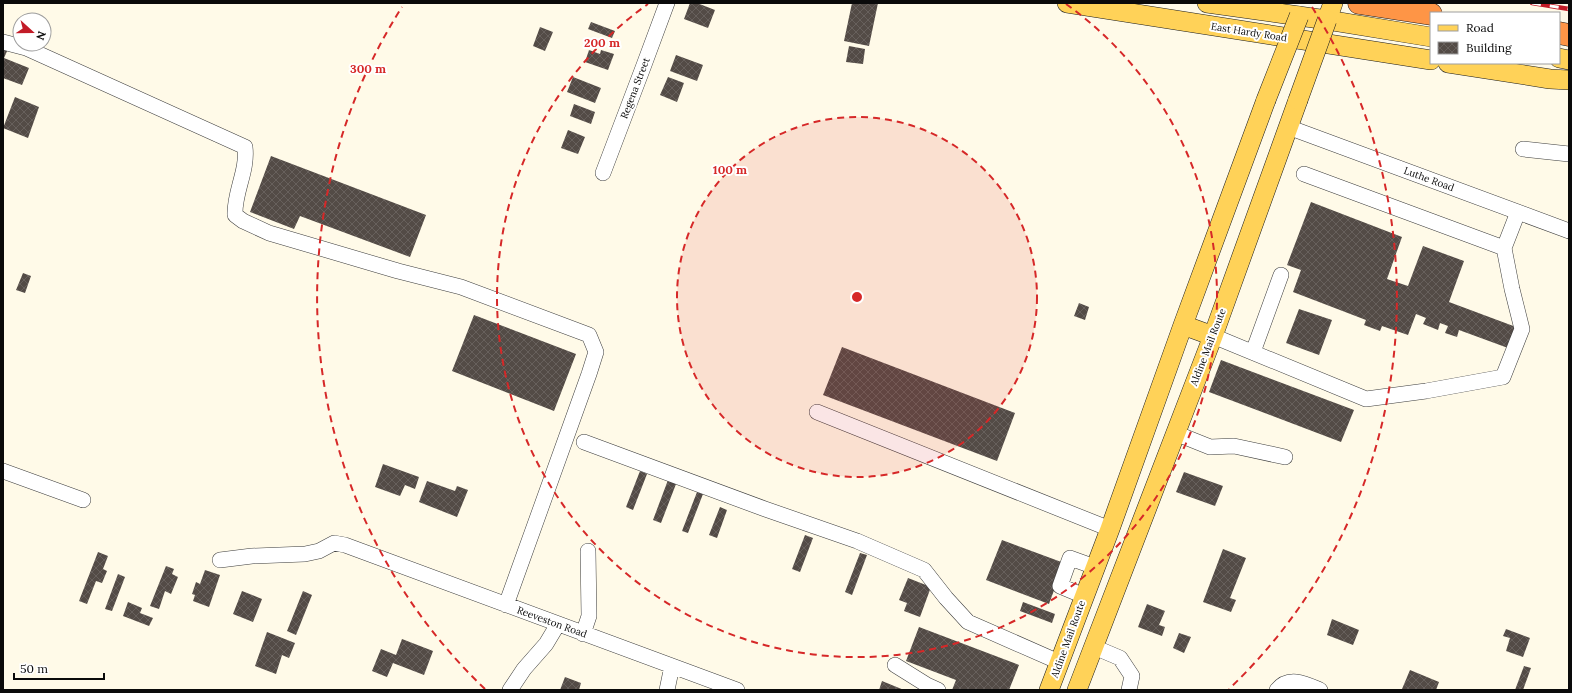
<svg xmlns="http://www.w3.org/2000/svg" width="1572" height="693" font-family="Lora,serif">
  <style>
    .building { fill: url(#building-cross-hatch) }
    .lines { fill: none; stroke-linecap: round; stroke-linejoin: round }
    .minor-casing { stroke: #3d3d3d; stroke-width: 16 }
    .major-casing { stroke: #1b1b1b; stroke-width: 20 }
    .highway-casing { stroke: #1b1b1b; stroke-width: 23 }
    .minor { stroke: #fff; stroke-width: 15 }
    .major { stroke: #ffd258; stroke-width: 19 }
    .highway { stroke: #fe9546; stroke-width: 22 }
    .rail-casing { stroke: #c21b27; stroke-width: 4.5 }
    .rail { stroke: #fff; stroke-width: 3; stroke-dasharray: 9; stroke-linecap: butt }
    .major-bridge-casing { stroke: #1b1b1b; stroke-width: 20; stroke-linecap: butt }
    .major-bridge { stroke: #ffd258; stroke-width: 19 }
    .ring { fill: none; stroke: #d62828; stroke-width: 2; stroke-dasharray: 7 5 }
    .labels { text-anchor: middle; dominant-baseline: central; stroke-width: 4; stroke-linejoin: round; paint-order: stroke }
    .street-label { font-size: 10px; fill: #0a0a0a; stroke: #fff }
    .centre { fill: #d62828; stroke: #fff; stroke-width: 2 }
    .ring-label { font-size: 12px; text-anchor: middle; font-weight: bold; fill: #d62828; stroke: #fff; stroke-width: 4; stroke-linejoin: round; paint-order: stroke }
  </style>
  <defs>
    <pattern id="building-cross-hatch" width="8" height="8" patternUnits="userSpaceOnUse"><rect width="8" height="8" fill="#534b46"/><path d="M0 0l8 8M0 8l8-8" fill="none" stroke="#67605c"/></pattern>
  </defs>
  <rect width="100%" height="100%" fill="#fffae8"/>
  <path class="building" d="M690,3H697L715,10L708,28L684,19Z
    M852,3H878L869,46L844,41Z
    M591,22L615,31L612,38L588,29Z
    M540,27L553,32L545,51L533,46Z
    M849,46L865,49L863,64L846,62Z
    M3,47L8,49L4,58L29,68L22,85L3,78Z
    M589,50L600,54L601,50L614,54L608,70L585,62Z
    M676,55L703,65L697,81L670,71Z
    M573,77L601,88L595,103L567,92Z
    M668,77L684,83L677,102L660,95Z
    M15,97L39,107L28,138L3,128Z
    M574,104L595,112L591,124L570,116Z
    M568,130L585,137L578,154L561,148Z
    M271,156L426,215L410,257L300,216L294,229L250,212Z
    M1311,202L1402,237L1387,279L1408,286L1423,246L1464,261L1449,302L1516,327L1508,348L1459,330L1457,337L1445,333L1448,326L1440,323L1438,330L1423,324L1426,318L1416,314L1408,335L1382,326L1380,331L1364,325L1366,320L1293,292L1301,270L1287,265Z
    M23,273L31,276L25,293L16,290Z
    M1079,303L1089,307L1085,320L1074,316Z
    M1299,309L1332,320L1319,355L1286,343Z
    M474,315L576,354L554,411L452,371Z
    M842,347L1015,413L997,461L823,395Z
    M1221,360L1354,410L1341,442L1209,392Z
    M383,464L419,477L415,489L405,485L400,496L375,487Z
    M640,471L647,474L633,510L626,507Z
    M1184,472L1223,486L1215,506L1176,492Z
    M668,480L676,484L661,523L653,520Z
    M427,481L455,491L457,486L468,490L457,517L419,502Z
    M697,492L703,494L688,533L682,531Z
    M720,507L727,510L717,538L709,535Z
    M805,535L813,538L800,572L792,569Z
    M1002,540L1064,563L1049,604L986,580Z
    M1223,549L1246,558L1230,598L1236,600L1231,612L1203,602Z
    M98,552L108,556L103,569L107,571L102,583L96,581L87,604L79,601Z
    M860,553L867,555L852,595L845,592Z
    M166,566L174,569L172,574L178,577L171,594L165,591L159,609L150,606Z
    M205,570L220,575L209,607L193,601L195,595L192,594L196,582L200,584Z
    M118,574L125,577L112,611L105,609Z
    M908,578L931,587L920,617L904,611L907,603L899,600Z
    M242,591L262,599L253,622L233,614Z
    M303,591L312,595L296,635L287,631Z
    M128,602L142,608L140,613L153,618L149,626L123,616Z
    M1023,602L1055,614L1052,623L1020,611Z
    M1147,604L1165,611L1159,625L1165,627L1162,636L1138,627Z
    M1332,619L1359,630L1353,645L1327,635Z
    M919,627L1019,665L1009,690H952L956,680L906,661Z
    M1506,629L1530,638L1523,657L1506,651L1510,638L1503,636Z
    M267,632L295,643L289,658L282,655L276,674L255,666Z
    M1179,633L1191,637L1184,653L1173,648Z
    M402,639L433,651L424,675L393,663L387,677L372,671L381,649L396,655Z
    M1524,666L1531,668L1523,690H1515Z
    M1410,670L1439,682L1436,690L1402,689Z
    M565,677L581,683L579,690H560Z
    M882,681L904,690H879Z"/>
  <g class="lines">
    <g class="minor-casing">
      <path id="minor" d="M3,42L26,48L245,147C248,171 234,192 235,215L243,221L269,233L398,271L461,287L589,335L596,352L589,374L506,605
        M1288,127L1569,231
        M1523,149L1569,154
        M603,173L644,65L667,3
        M1304,174L1504,248L1518,212
        M1213,336L1366,399L1426,391L1503,377L1522,329L1512,289L1504,248
        M1253,352L1281,275
        M817,412L1110,529
        M1175,433L1210,447L1234,446L1285,457
        M584,442L765,509L857,541L924,570L946,598L968,622L1059,662
        M3,471L83,500
        M220,560L252,556L305,554L319,551L334,543L345,545L737,690
        M1084,596L1060,586L1070,558L1095,567
        M583,634L589,616L588,551
        M1094,647L1120,658L1132,676L1129,690
        M895,665L927,685L938,690
        M510,690L524,669L546,644L558,624
        M667,690L672,666
        M1277,690C1289,675 1306,684 1320,690"/>
    </g>
    <g class="major-casing">
      <path id="major" d="M1067,3L1431,60
        M1207,3L1327,20L1431,37
        M1327,20L1333,3
        M1559,58L1569,60
        M1448,63L1550,79L1569,80
        M1183,325L1213,336
        M1049,690L1110,529L1183,325L1266,100
        M1077,690L1213,336L1298,100"/>
    </g>
    <g class="highway-casing">
      <path id="highway" d="M1359,3L1431,14
        M1559,33L1569,35"/>
    </g>
    <use href="#minor" class="minor"/>
    <use href="#major" class="major"/>
    <use href="#highway" class="highway"/>
    <g class="rail-casing">
      <path id="rail" d="M1532,3L1569,9"/>
    </g>
    <use href="#rail" class="rail"/>
    <g class="major-bridge-casing">
      <path id="major-bridge" d="M1266,100L1299,16
        M1298,100L1327,20"/>
    </g>
    <use href="#major-bridge" class="major-bridge"/>
  </g>
  <circle cx="857" cy="297" r="180" fill="#d62828" fill-opacity=".12"/>
  <g class="ring">
    <circle cx="857" cy="297" r="180"/>
    <path d="M1066 4A360 360 0 1 1 648 4"/>
    <path d="M485 689A540 540 0 0 1 402 7M1312 7A540 540 0 0 1 1229 689"/>
  </g>
  <g class="labels">
    <g class="street-label">
      <text transform="translate(1249 32) rotate(9)">East Hardy Road</text>
      <text transform="translate(635 88) rotate(-69)">Regena Street</text>
      <text transform="translate(1429 179) rotate(20)">Luthe Road</text>
      <text transform="translate(1208 347) rotate(-69)">Aldine Mail Route</text>
      <text transform="translate(552 622) rotate(20)">Reeveston Road</text>
      <text transform="translate(1068 639) rotate(-70)">Aldine Mail Route</text>
    </g>
  </g>
  <circle cx="857" cy="297" r="6" class="centre"/>
  <g class="ring-label">
    <text x="602" y="47">200 m</text>
    <text x="368" y="73">300 m</text>
    <text x="730" y="174">100 m</text>
  </g>
  <rect width="1572" height="693" fill="none" stroke="#0a0a0a" stroke-width="8"/>
  <rect x="1430" y="12" width="130" height="52" fill="#ffffff" stroke="#9d9d9d"/>
  <rect x="1438" y="25" width="20" height="6" fill="#ffd258" stroke="#9d9d9d"/>
  <text x="1466" y="32" font-size="12" fill="#0a0a0a">Road</text>
  <rect x="1438" y="42" width="20" height="12" fill="url(#building-cross-hatch)" stroke="#9d9d9d"/>
  <text x="1466" y="52" font-size="12" fill="#0a0a0a">Building</text>
  <g transform="translate(32 32) rotate(111)"><circle r="19" fill="#ffffff" stroke="#9d9d9d"/>
  <path d="M0-3L7 15L0 10L-7 15Z" fill="#c21b27"/>
  <text y="-6" font-size="11" font-weight="bold" text-anchor="middle" fill="#0a0a0a">N</text>
  </g>
  <path d="M14 673v6h90v-6" fill="none" stroke="#0a0a0a" stroke-width="2"/>
  <text x="20" y="673" font-size="12" fill="#0a0a0a" stroke="#ffffff" stroke-width="3" paint-order="stroke">50 m</text>
</svg>
